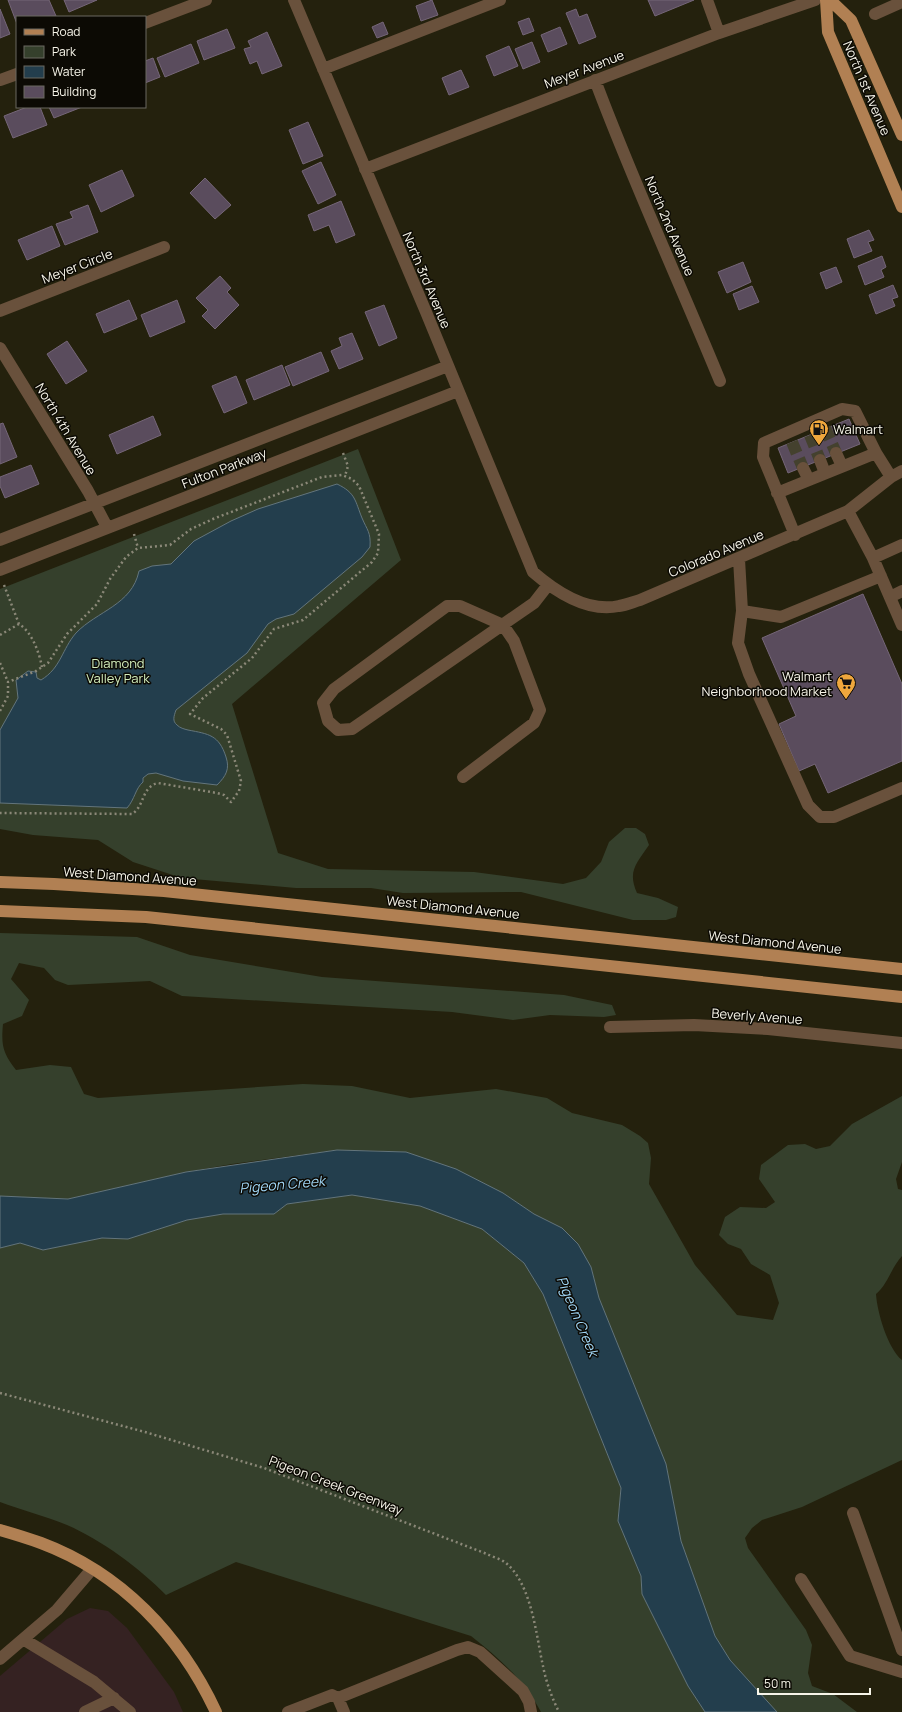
<svg xmlns="http://www.w3.org/2000/svg" width="902" height="1712" font-family="Manrope,sans-serif">
  <style>
    .education { fill: #352222 }
    .green { fill: #35402c }
    .water { fill: #233e4d; stroke: #63757c }
    .building { fill: #5a4c5d; stroke: #756678 }
    .lines { fill: none; stroke-linecap: round; stroke-linejoin: round }
    .minor-tunnel { stroke: #44412e; stroke-width: 12; stroke-dasharray: 12 6; stroke-linecap: butt }
    .path { stroke: #8b8878; stroke-width: 2.5; stroke-dasharray: 2 3; stroke-linecap: butt }
    .minor { stroke: #69513c; stroke-width: 12 }
    .major { stroke: #b18053; stroke-width: 12 }
    .labels { text-anchor: middle; dominant-baseline: central; stroke-width: 3; stroke-linejoin: round; paint-order: stroke }
    .street-label { font-size: 13px; fill: #f7f5e9; stroke: #0c0a04 }
    .poi-label { font-size: 13px; fill: #f7f5e9; stroke: #0c0a04; text-anchor: start }
    .park-label { font-size: 13px; fill: #d4efbe; stroke: #0c0a04 }
    .water-label { font-size: 14px; font-style: italic; fill: #a0d6f6; stroke: #0c0a04 }
  </style>
  <rect width="100%" height="100%" fill="#24210d"/>
  <path class="education" d="M90,1608L108,1611L127,1628L174,1692L183,1712H0V1676L67,1619Z"/>
  <path class="green" d="M358,449L401,560L232,704L278,853L328,869L474,872L563,884L586,878L601,862L609,842L625,828H636L645,834L649,845C637,863 627,871 637,893L658,898L678,907L676,917L666,920H633L521,892L403,893L371,888H296L182,878L133,862L98,840L33,835L0,829V589Z
    M0,933L137,937L190,955L322,977L564,995L612,1005L616,1015L604,1017L550,1015L513,1020L452,1012L182,996L150,981L68,985L55,980L44,968L19,963L11,979L29,1000L22,1016L3,1024C1,1046 3,1053 16,1070L50,1065L71,1067L84,1094L98,1098L303,1084L352,1086L410,1098L496,1089L547,1098L572,1113L622,1125L640,1136L648,1143L651,1158L649,1184L695,1265L737,1315L773,1320L779,1303L770,1275L751,1264L741,1249L728,1244L719,1235L725,1217L740,1207L766,1208L775,1202L759,1179L761,1165L788,1145L805,1144L816,1149L830,1146L852,1124L902,1096V1162L896,1179L898,1189L902,1190V1256C891,1268 888,1284 876,1294C877,1312 888,1349 902,1360V1460L802,1507L762,1520L752,1528L745,1538L748,1548L806,1630L812,1645L808,1673L812,1686L833,1694L857,1712H777L730,1660L715,1636L681,1541L666,1464L599,1298L591,1267L562,1228L534,1214L503,1193L406,1152L383,1151L337,1150L232,1164L186,1172L68,1199L0,1196Z
    M352,1195L420,1206L482,1229L524,1263L543,1294L621,1488L618,1521L641,1576L642,1594L688,1686L705,1712H541C524,1680 499,1658 471,1636L236,1562L166,1595C138,1567 103,1541 67,1525C45,1516 22,1510 0,1502V1248L20,1243L43,1250L102,1238L128,1239L187,1220L223,1214H274L287,1204Z"/>
  <path class="water" d="M337,484C356,493 355,501 362,518C367,530 371,532 370,547L362,557L294,614L276,619L268,624L247,653L176,710C174,716 172,721 177,725C180,728 184,729 188,730C209,734 219,735 226,757C230,769 226,776 217,785L183,781L156,773L148,774L143,778V782C135,789 135,799 127,808L0,803V730L18,698L16,680L28,671L36,672L37,678L41,680C61,668 62,649 76,633C97,611 132,605 139,571L152,566L171,564L194,541L231,521L258,509Z
    M337,1150L406,1152L456,1169L503,1193L534,1214L562,1228L578,1244L591,1267L599,1298L666,1464L681,1541L715,1636L730,1660L777,1712H705L688,1686L642,1594L641,1576L618,1521L621,1488L543,1294L524,1263L482,1229L420,1206L352,1195L287,1204L274,1214H223L187,1220L128,1239L102,1238L43,1250L20,1243L0,1248V1196L68,1199L186,1172Z"/>
  <path class="building" d="M8,0H49L56,16L17,17V24Z
    M64,0H97L69,12Z
    M432,0L438,15L421,21L416,6Z
    M648,0H694L655,16Z
    M0,9L10,34L0,38Z
    M576,9L579,17L587,14L596,37L579,44L566,13Z
    M529,18L534,31L523,35L518,22Z
    M383,22L388,34L377,38L372,27Z
    M560,27L567,44L548,52L541,35Z
    M227,29L235,48L204,60L197,41Z
    M267,32L282,66L262,74L257,61L250,64L244,49L251,47L248,41Z
    M532,42L540,62L523,69L515,49Z
    M191,44L199,63L165,77L157,58Z
    M509,46L518,66L494,76L486,56Z
    M153,58L160,77L145,83V61Z
    M461,70L469,87L449,95L442,78Z
    M27,107H40L47,125L13,138L4,116Z
    M49,107H82L54,118Z
    M308,122L323,156L303,164L289,130Z
    M321,162L336,195L318,204L302,171Z
    M122,170L134,196L101,212L89,185Z
    M205,178L231,205L215,219L190,193Z
    M341,201L355,235L336,243L329,225L314,231L308,215Z
    M88,205L98,232L65,245L56,224L73,218L70,212Z
    M52,226L60,246L27,260L18,240Z
    M869,230L874,240L868,242L872,251L854,258L847,239Z
    M882,256L886,267L881,270L884,277L865,285L858,266Z
    M743,262L751,282L727,293L718,272Z
    M836,267L842,282L826,289L820,273Z
    M220,276L231,288L227,292L239,305L215,329L202,316L208,310L196,298Z
    M893,285L898,297L892,299L895,306L876,314L869,295Z
    M752,286L759,302L739,310L733,294Z
    M129,300L137,319L104,333L96,314Z
    M177,300L185,322L150,337L141,315Z
    M384,305L397,338L379,346L365,312Z
    M352,333L363,359L339,369L331,351L342,346L339,338Z
    M67,341L87,371L66,384L47,354Z
    M321,352L329,371L293,386L285,367Z
    M282,365L290,385L254,400L246,380Z
    M236,376L247,403L224,413L212,386Z
    M153,416L161,435L117,454L109,435Z
    M849,419L860,444L788,473L778,448Z
    M3,423L17,457L0,464V424Z
    M31,465L39,484L5,498L0,486V477Z
    M863,594L902,684V761L828,793L815,764L799,771L779,724L796,716L762,638Z"/>
  <g class="lines">
    <path class="minor-tunnel" d="M825,428L836,453
      M810,435L820,460
      M792,442L803,468"/>
    <path class="path" d="M343,453L348,466L345,476
      M134,534L138,548
      M4,585L19,624
      M0,635L19,624C32,632 39,652 42,667
      M0,663L8,682
      M0,711L8,696V682L36,671L48,663L67,634L97,604L110,579L126,557L138,548L170,545L191,529L213,519L322,477L342,475L352,479L359,486L379,534L378,553L372,562L303,620L274,629L252,658L203,698L190,714L221,729L227,735L241,781L239,791L231,802L224,795L217,793L158,783C141,787 145,806 132,814L0,813
      M0,1393L145,1432L264,1468L487,1554C493,1557 501,1559 506,1563C532,1585 536,1635 543,1666C546,1682 552,1698 559,1712"/>
    <path class="minor" d="M294,0L426,312L533,572C556,592 587,613 619,606C626,605 633,602 640,600L848,511L891,477L902,471
      M707,0L719,33
      M875,14L902,2
      M145,23L206,0
      M323,69L500,0
      M0,80L17,74
      M595,80C633,182 679,281 720,381
      M365,169L719,33L815,0
      M0,311L164,247
      M0,348L88,491L107,527
      M836,453L842,466
      M820,460L825,473
      M803,468L809,480
      M777,493L876,453
      M848,511L873,558L902,625
      M795,535L763,457L764,443L842,409L855,411L876,453L891,477
      M0,540L448,366
      M873,558L902,545
      M739,559L742,611L738,643L749,674L808,805L820,817H834L902,788
      M0,570L458,391
      M890,597L902,591
      M742,611L781,617L881,576
      M463,777L534,723L540,710L514,641L503,625L460,606H447L334,689L323,703L328,721L338,730L352,729L534,603L548,585
      M610,1027L694,1025L768,1029L902,1043
      M853,1513L902,1650
      M801,1579L850,1656L902,1672
      M23,1639L94,1682L130,1712
      M0,1659L57,1610L92,1569
      M338,1698L457,1650L468,1647L480,1652L523,1691L529,1702L531,1712
      M85,1712L114,1698
      M288,1712L332,1695L338,1698L344,1712"/>
    <path class="major" d="M826,0L828,32L902,207
      M830,0L851,20L902,135
      M0,882L54,884L164,891L902,969
      M0,911L146,917L902,997
      M0,1530C14,1534 27,1538 41,1543C121,1573 180,1635 216,1712"/>
  </g>
  <defs>
    <g id="fuel-pin" transform="scale(1)"><path d="M0 17L-7.5 6A9.5 9.5 0 1 1 7.5 6Z" fill="#efa73d" stroke="#0c0a04"/><path d="M-5.5-6h7V0h2V4h1.3V-2.5L3-4.5l.8-.8L6-3V5H2.5V1h-1V6h-7ZM-4.2-4.7v3.2H.2V-4.7Z" fill="#111"/></g>
    <g id="supermarket-pin" transform="scale(1)"><path d="M0 17L-7.5 6A9.5 9.5 0 1 1 7.5 6Z" fill="#efa73d" stroke="#0c0a04"/><path d="M-6-5.5h2.5l.6 2H6L4.5 2H-2.5L-4.4-4H-6ZM-1.5 3.2a1.3 1.3 0 1 0 .1 0ZM3 3.2a1.3 1.3 0 1 0 .1 0Z" fill="#111"/></g>
  </defs>
  <g fill-rule="evenodd">
    <use href="#fuel-pin" x="819" y="429"/>
    <use href="#supermarket-pin" x="846" y="683"/>
  </g>
  <g class="labels">
    <g class="street-label">
      <text transform="translate(584 69) rotate(-21)">Meyer Avenue</text>
      <text transform="translate(867 88) rotate(67)">North 1st Avenue</text>
      <text transform="translate(670 226) rotate(67)">North 2nd Avenue</text>
      <text transform="translate(77 266) rotate(-21)">Meyer Circle</text>
      <text transform="translate(427 280) rotate(67)">North 3rd Avenue</text>
      <text transform="translate(66 429) rotate(59)">North 4th Avenue</text>
      <text transform="translate(224 468) rotate(-21)">Fulton Parkway</text>
      <text transform="translate(716 553) rotate(-23)">Colorado Avenue</text>
      <text transform="translate(130 876) rotate(4)">West Diamond Avenue</text>
      <text transform="translate(453 907) rotate(6)">West Diamond Avenue</text>
      <text transform="translate(775 942) rotate(6)">West Diamond Avenue</text>
      <text transform="translate(757 1016) rotate(4)">Beverly Avenue</text>
      <text transform="translate(336 1485) rotate(21)">Pigeon Creek Greenway</text>
    </g>
    <g class="poi-label">
      <text x="833" y="429">Walmart</text>
      <text x="832" y="676" text-anchor="end">Walmart<tspan x="832" dy="15">Neighborhood Market</tspan></text>
    </g>
    <g class="park-label">
      <text x="118" y="663">Diamond<tspan x="118" dy="15">Valley Park</tspan></text>
    </g>
    <g class="water-label">
      <text transform="translate(282 1184) rotate(-5)">Pigeon Creek</text>
      <text transform="translate(578 1316) rotate(67)">Pigeon Creek</text>
    </g>
  </g>
  <rect x="16" y="16" width="130" height="92" fill="#0c0a04" stroke="#6a6860"/>
  <rect x="24" y="29" width="20" height="6" fill="#b18053" stroke="#6a6860"/>
  <text x="52" y="36" font-size="12" fill="#f7f5e9">Road</text>
  <rect x="24" y="46" width="20" height="12" fill="#35402c" stroke="#6a6860"/>
  <text x="52" y="56" font-size="12" fill="#f7f5e9">Park</text>
  <rect x="24" y="66" width="20" height="12" fill="#233e4d" stroke="#6a6860"/>
  <text x="52" y="76" font-size="12" fill="#f7f5e9">Water</text>
  <rect x="24" y="86" width="20" height="12" fill="#5a4c5d" stroke="#6a6860"/>
  <text x="52" y="96" font-size="12" fill="#f7f5e9">Building</text>
  <path d="M758 1688v6h112v-6" fill="none" stroke="#f7f5e9" stroke-width="2"/>
  <text x="764" y="1688" font-size="12" fill="#f7f5e9" stroke="#0c0a04" stroke-width="3" paint-order="stroke">50 m</text>
</svg>
